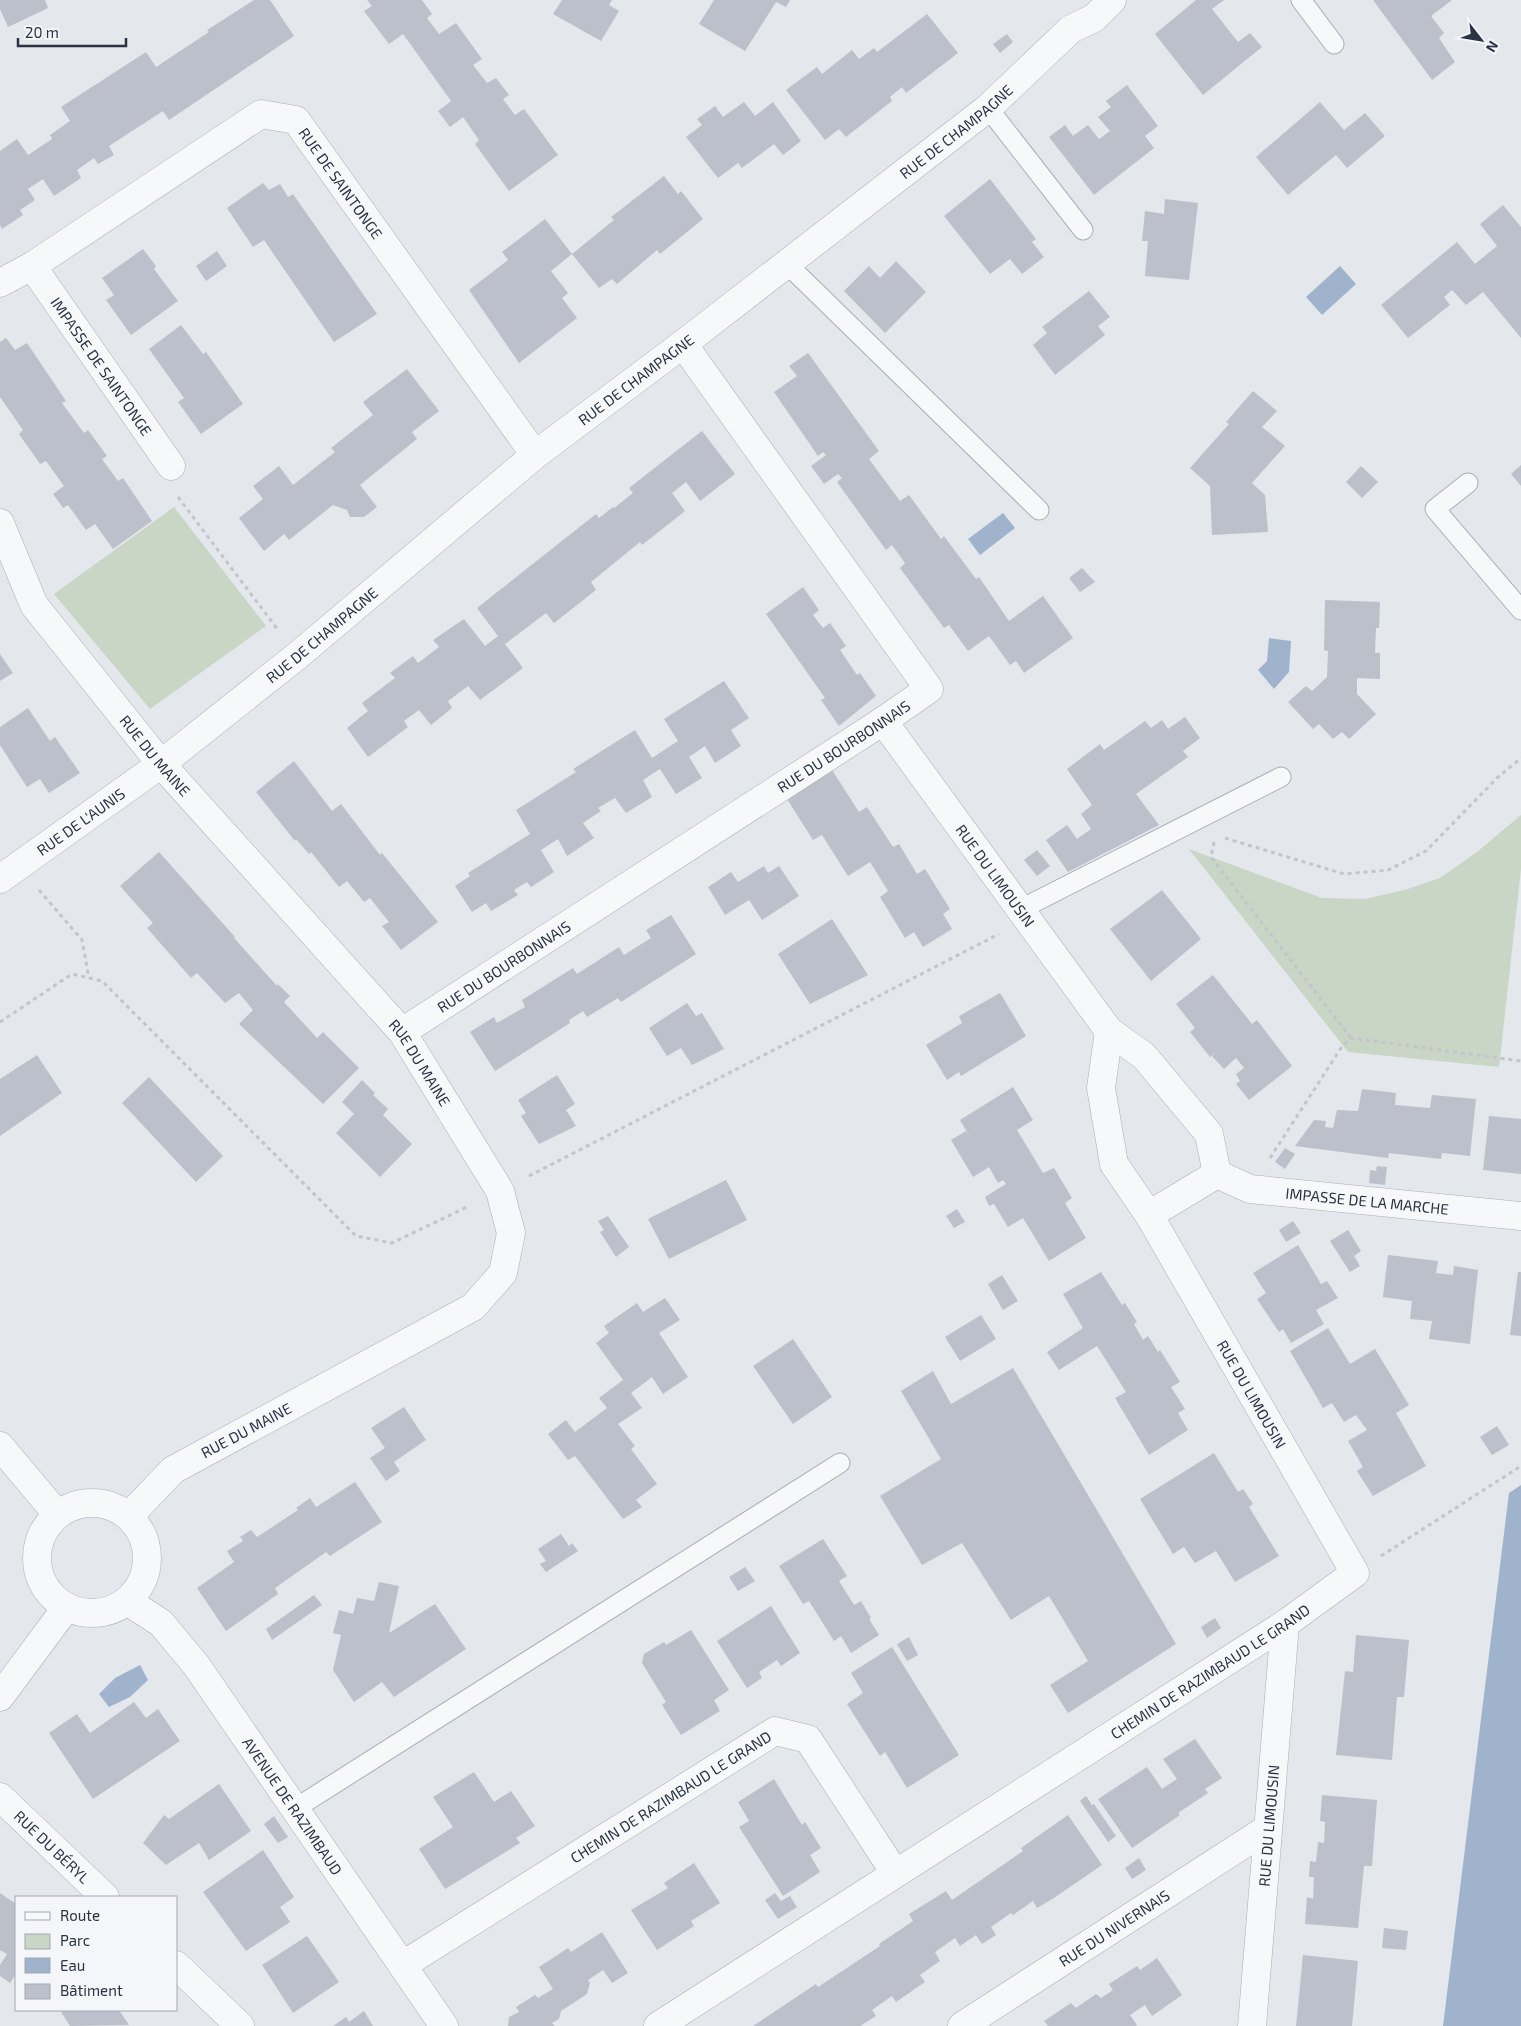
<svg xmlns="http://www.w3.org/2000/svg" width="1521" height="2026" font-family="'Exo 2',sans-serif">
  <style>
    .green { fill: #c9d6c5 }
    .water { fill: #9fb4cc }
    .building { fill: #bbc0ca }
    .lines { fill: none; stroke-linecap: round; stroke-linejoin: round }
    .service-casing { stroke: #a9aeb7; stroke-width: 21 }
    .minor-casing { stroke: #a9aeb7; stroke-width: 29 }
    .tertiary-casing { stroke: #a9aeb7; stroke-width: 29 }
    .path { stroke: #c2c5cb; stroke-width: 3; stroke-dasharray: 4 4; stroke-linecap: butt }
    .service { stroke: #f7f8fa; stroke-width: 19 }
    .minor { stroke: #f7f8fa; stroke-width: 28 }
    .tertiary { stroke: #f7f8fa; stroke-width: 28 }
    .labels { text-anchor: middle; dominant-baseline: central; stroke-width: 4.5; stroke-linejoin: round; paint-order: stroke }
    .street-label { font-size: 15px; fill: #2b3445; stroke: #f4f6f9 }
  </style>
  <rect width="100%" height="100%" fill="#e4e7ec"/>
  <path class="green" d="M174,507L266,626L150,709L54,594Z
    M1521,815V869L1499,1067L1348,1052L1189,849L1322,898L1365,899L1408,889L1440,878L1477,852Z"/>
  <path class="water" d="M1340,266L1356,284L1322,315L1306,297Z
    M1003,513L1015,528L980,555L968,539Z
    M1269,638L1291,641L1289,672L1274,689L1258,670L1267,661Z
    M1521,1485V2026H1443L1509,1493Z
    M140,1665L148,1680L130,1697L109,1707L99,1694L115,1678Z"/>
  <path class="building" d="M0,0H45L48,8L8,27L0,9Z
    M254,0H270L294,36L169,120L163,111L109,146L114,155L98,164L94,158L77,170L81,178L54,196L43,179L28,189L35,200L20,210L23,215L2,229L0,225V151L17,139L28,155L52,139L50,135L70,121L61,107L146,52L156,67L209,32L207,30Z
    M367,0H422L432,14L427,18L439,34L456,23L482,59L473,65L487,83L496,78L509,95L503,99L515,115L524,109L558,155L509,191L475,144L479,140L463,117L450,127L438,111L451,101L403,34L389,44L364,11L372,6Z
    M562,0H612L609,5L619,11L601,41L553,14Z
    M714,0H790L786,7L776,2L745,51L699,24Z
    M1196,0H1224L1212,9L1238,42L1250,33L1262,47L1203,95L1155,34Z
    M1373,0H1452L1431,16L1444,33L1439,38L1455,62L1432,80Z
    M927,14L958,53L906,93L902,87L890,97L892,101L846,137L839,129L825,140L786,90L817,67L822,74L852,50L859,59L874,48L877,52Z
    M1007,34L1013,42L1000,53L993,44Z
    M1127,85L1158,126L1145,136L1154,148L1094,195L1049,137L1065,125L1073,136L1088,125L1099,139L1110,131L1098,117L1111,107L1106,101Z
    M744,102L755,116L773,102L801,141L783,155L774,144L742,168L738,163L718,178L686,137L702,125L697,119L715,106L723,117Z
    M1320,102L1344,130L1365,113L1385,136L1347,168L1336,155L1288,195L1256,157Z
    M664,176L678,194L681,191L703,219L660,254L657,250L617,284L612,279L599,288L572,254L614,220L611,217Z
    M990,179L1036,239L1032,242L1044,257L1022,274L1010,259L990,274L944,216Z
    M263,183L269,190L280,184L288,197L293,194L377,314L334,342L264,240L253,247L227,208Z
    M1165,199L1198,203L1189,280L1145,276L1148,241H1142L1145,211L1164,214Z
    M1503,205L1521,227V338L1483,292L1466,305L1452,290L1444,297L1450,305L1408,338L1381,305L1457,242L1475,264L1497,246L1480,224Z
    M545,219L572,254L551,271L568,293L562,298L577,318L519,363L469,290L508,260L502,252Z
    M143,249L156,266L154,269L178,301L131,335L106,300L114,295L102,278Z
    M217,251L227,266L206,281L196,266Z
    M896,261L926,292L885,333L844,291L869,266L880,278Z
    M1089,291L1110,317L1098,326L1105,335L1055,375L1033,345L1047,333L1042,327Z
    M181,325L203,354L206,352L243,404L201,434L178,402L184,398L149,349Z
    M6,338L15,350L27,343L66,401L62,403L84,433L88,430L107,456L102,459L118,481L123,478L152,521L113,549L95,524L86,530L68,505L63,508L53,494L64,486L46,461L40,464L19,434L23,430L0,397V342Z
    M808,353L879,451L869,459L900,501L909,495L941,539L944,536L976,579L979,577L1009,621L1043,596L1073,638L1024,673L1016,661L1010,665L989,636L968,651L949,625L944,628L900,568L905,563L892,545L886,550L837,482L842,478L838,474L824,484L811,466L826,455L823,452L818,456L774,392L797,376L789,366Z
    M407,369L439,411L412,432L417,439L360,485L377,507L364,517H350L347,510L333,505L289,540L284,534L264,551L239,518L263,499L253,486L279,466L293,485L335,452L331,448L373,415L363,402Z
    M1253,391L1277,411L1262,427L1285,446L1252,483L1265,495L1268,532L1212,535L1210,486L1190,468L1229,424L1226,422Z
    M702,431L735,474L700,501L686,482L672,493L685,511L642,545L640,542L591,582L596,590L554,623L546,613L505,644L523,668L480,700L468,686L448,701L452,708L431,725L419,710L404,721L408,727L368,757L347,728L368,711L362,703L395,678L390,673L413,656L418,663L439,647L433,640L464,619L485,646L498,636L477,608L596,514L599,518L613,507L614,508L633,493L629,488Z
    M1521,465V486L1511,474Z
    M1361,466L1378,482L1362,498L1346,482Z
    M1082,568L1095,582L1080,592L1069,578Z
    M803,587L819,610L813,615L823,628L830,623L846,646L840,650L857,675L860,673L876,696L839,726L821,700L825,698L766,614Z
    M1325,600L1380,602L1379,628H1376L1375,653H1380V679L1357,678V694L1376,714L1349,739L1342,732L1333,739L1319,724L1313,729L1288,702L1306,686L1312,691L1327,677L1328,651L1324,650Z
    M0,654L13,673L0,681Z
    M724,681L749,718L731,730L741,746L715,763L705,746L689,757L702,778L676,794L660,769L643,780L652,797L626,813L615,798L598,808L601,811L583,823L594,838L567,856L558,839L541,850L554,872L531,887L527,882L514,890L518,895L491,911L486,903L472,912L455,886L470,876L468,873L530,834L516,810L576,772L573,769L635,730L652,758L678,741L664,719Z
    M28,708L50,741L55,737L80,773L49,793L40,779L27,787L0,745V727Z
    M1185,717L1200,738L1183,751L1188,757L1136,794L1159,825L1068,872L1046,840L1067,825L1077,839L1091,829L1081,814L1092,805L1067,769L1100,744L1104,750L1145,721L1151,728L1162,720L1168,729Z
    M294,761L332,811L341,804L380,855L382,853L438,922L401,950L382,926L389,922L370,898L364,902L347,881L339,887L311,852L309,854L296,839L295,841L256,792Z
    M832,770L859,812L867,807L893,847L899,844L917,874L925,869L950,909L943,914L952,929L923,947L914,932L905,938L880,897L888,891L870,862L848,876L822,835L813,840L787,799Z
    M1037,850L1050,866L1037,876L1024,860Z
    M159,852L235,937L234,938L277,986L278,984L290,996L284,1002L317,1038L323,1032L359,1068L323,1104L239,1024L253,1010L239,993L225,1003L197,973L191,978L147,928L153,923L120,886Z
    M764,866L768,873L779,866L799,896L762,920L749,900L725,915L708,887L731,872L738,882Z
    M1162,890L1201,939L1151,981L1110,929Z
    M671,915L696,954L621,1002L618,998L587,1017L583,1011L569,1020L570,1023L495,1071L470,1032L494,1017L497,1023L525,1007L522,1000L573,968L577,974L619,947L624,955L651,938L646,930Z
    M832,919L868,975L810,1004L778,954Z
    M1213,975L1252,1024L1257,1020L1292,1066L1249,1100L1236,1084L1240,1081L1236,1074L1244,1068L1236,1058L1224,1069L1212,1056L1216,1052L1210,1057L1190,1032L1195,1028L1176,1004Z
    M1000,993L1026,1036L961,1076L959,1072L947,1080L926,1045L962,1023L959,1016Z
    M687,1003L696,1016L702,1013L724,1049L692,1065L681,1048L667,1056L649,1028Z
    M37,1055L62,1093L0,1136V1079Z
    M557,1075L575,1104L566,1110L576,1126L539,1144L521,1116L526,1113L518,1100Z
    M149,1077L223,1156L196,1182L122,1103Z
    M362,1080L375,1093L373,1095L388,1109L383,1115L412,1144L380,1177L336,1133L354,1114L342,1102Z
    M1013,1087L1033,1120L1017,1130L1043,1173L1054,1168L1072,1198L1065,1203L1086,1238L1049,1261L1023,1218L1008,1227L994,1204L989,1206L985,1197L1006,1184L1003,1180L998,1183L989,1167L973,1177L951,1140L966,1131L973,1142L960,1120Z
    M1362,1089L1396,1093L1395,1105L1430,1108L1432,1095L1476,1099L1470,1156L1442,1153L1441,1159L1389,1153L1388,1158L1295,1146L1314,1120L1326,1121L1325,1127L1333,1128L1337,1110L1358,1111Z
    M1489,1116L1521,1119V1174L1483,1170Z
    M1285,1148L1295,1154L1285,1169L1275,1162Z
    M1377,1166L1387,1167L1385,1185L1369,1183L1370,1170L1376,1171Z
    M726,1180L747,1220L669,1259L648,1219Z
    M957,1209L965,1222L954,1228L946,1216Z
    M608,1216L629,1247L616,1257L600,1232L604,1230L598,1221Z
    M1293,1221L1301,1233L1286,1242L1279,1230Z
    M1348,1230L1361,1251L1354,1256L1360,1266L1350,1272L1330,1241Z
    M1298,1245L1321,1284L1327,1281L1338,1298L1316,1310L1324,1324L1291,1343L1283,1329L1279,1332L1257,1299L1266,1293L1253,1273Z
    M1388,1255L1438,1261L1436,1273L1453,1275L1454,1266L1478,1270L1470,1344L1429,1339L1432,1321L1410,1319L1412,1301L1383,1297Z
    M1101,1272L1122,1305L1125,1303L1137,1322L1134,1324L1143,1340L1148,1336L1158,1352L1160,1350L1180,1382L1171,1387L1185,1409L1178,1413L1188,1430L1149,1455L1115,1398L1126,1392L1097,1346L1059,1370L1047,1352L1083,1328L1063,1294Z
    M1518,1272H1521V1336L1510,1335Z
    M1002,1275L1018,1301L1003,1310L988,1284Z
    M665,1298L680,1320L659,1333L688,1377L663,1394L652,1377L631,1393L642,1408L618,1424L635,1446L631,1449L657,1484L636,1500L642,1507L623,1519L575,1456L568,1460L548,1434L566,1420L575,1432L607,1408L599,1398L623,1380L596,1343L609,1333L604,1326L637,1303L643,1312Z
    M981,1315L996,1339L960,1361L945,1337Z
    M1328,1328L1350,1364L1375,1349L1409,1405L1396,1413L1426,1466L1373,1496L1357,1471L1363,1467L1348,1441L1367,1430L1356,1415L1344,1422L1332,1403L1323,1408L1290,1351Z
    M793,1339L832,1397L793,1424L753,1366Z
    M1013,1368L1176,1644L1068,1713L1050,1685L1088,1661L1049,1596L1011,1620L962,1543L922,1565L880,1496L941,1459L901,1391L933,1371L951,1404Z
    M404,1407L426,1440L394,1462L400,1471L386,1481L370,1458L385,1448L371,1428Z
    M1497,1426L1509,1445L1492,1455L1480,1437Z
    M1214,1453L1238,1492L1243,1489L1253,1504L1249,1507L1279,1556L1235,1582L1216,1551L1195,1563L1184,1547L1173,1554L1140,1499Z
    M355,1482L382,1522L330,1556L326,1552L275,1588L278,1594L226,1631L197,1588L234,1562L227,1551L243,1541L240,1537L251,1530L257,1537L298,1510L296,1508L310,1498L316,1507Z
    M561,1534L569,1546L572,1543L578,1551L546,1572L540,1564L546,1561L538,1549Z
    M823,1539L847,1576L839,1581L854,1605L861,1601L871,1618L869,1619L879,1635L851,1653L841,1636L834,1641L809,1601L803,1604L779,1566Z
    M745,1567L755,1581L738,1591L729,1577Z
    M379,1582L399,1586L389,1633L435,1604L466,1649L394,1697L382,1682L354,1702L333,1670L341,1635L333,1633L339,1610L353,1614L357,1598L374,1601Z
    M314,1595L322,1605L272,1640L266,1629Z
    M771,1606L800,1653L781,1666L777,1660L759,1672L762,1678L747,1688L717,1641Z
    M1215,1618L1221,1628L1207,1638L1201,1627Z
    M691,1630L729,1690L714,1700L720,1711L681,1735L662,1705L666,1702L642,1663L644,1654L664,1642L666,1645Z
    M1356,1635L1409,1640L1404,1697H1397L1392,1760L1336,1755L1345,1671L1353,1672Z
    M909,1637L918,1655L907,1661L897,1644Z
    M892,1647L959,1755L907,1788L885,1752L880,1756L847,1704L863,1693L851,1673Z
    M134,1702L146,1718L158,1709L180,1741L93,1799L49,1733L77,1714L90,1733Z
    M1195,1739L1222,1778L1205,1789L1208,1793L1178,1813L1180,1815L1132,1848L1098,1799L1147,1767L1162,1789L1177,1779L1163,1759Z
    M474,1772L494,1802L511,1791L535,1826L516,1838L520,1843L445,1889L419,1849L453,1827L433,1797Z
    M774,1779L802,1825L805,1822L821,1848L810,1855L820,1872L783,1896L739,1827L749,1821L738,1802Z
    M219,1784L251,1831L209,1860L199,1843L166,1865L143,1843L164,1815L169,1819Z
    M1322,1795L1377,1800L1372,1866H1364L1358,1928L1305,1924L1307,1897L1313,1899L1314,1877H1309L1310,1861L1316,1862L1318,1842L1324,1843L1325,1822L1320,1821Z
    M1086,1796L1092,1805L1094,1804L1116,1836L1108,1842L1080,1801Z
    M1068,1815L1102,1865L1054,1898L1037,1908L1033,1901L1013,1915L1011,1913L991,1927L996,1935L982,1944L976,1935L960,1946L955,1938L935,1952L940,1961L920,1975L925,1982L896,2002L892,1996L872,2010L876,2016L860,2026H753L816,1984L818,1987L880,1946L879,1944L913,1921L909,1914L946,1891L952,1900L1023,1851L1021,1848Z
    M274,1816L288,1837L278,1843L264,1824Z
    M263,1850L294,1897L280,1907L290,1922L246,1951L203,1892Z
    M1139,1858L1146,1870L1132,1879L1125,1868Z
    M694,1863L720,1903L691,1921L694,1926L657,1950L631,1910L668,1888L664,1883Z
    M0,1893L16,1904V1974L10,1983L0,1976V1965L7,1954L0,1950Z
    M775,1893L781,1901L790,1896L797,1907L778,1919L765,1900Z
    M1384,1928L1408,1931L1406,1950L1382,1948Z
    M602,1932L628,1973L612,1983L603,1970L588,1980L590,1983L587,1994L561,2011L559,2019L552,2023L555,2026H508L509,2017L519,2012L516,2007L535,1995L538,1998L553,1989L539,1967L568,1948L571,1952Z
    M307,1936L339,1982L293,2013L262,1965Z
    M1303,1955L1358,1961L1352,2026H1296Z
    M1157,1958L1182,1995L1152,2016L1145,2005L1130,2015L1137,2025L1136,2026H1048L1044,2021L1071,2003L1076,2008L1096,1994L1101,1998L1113,1990L1109,1984L1137,1966L1140,1970Z
    M60,2010H119L129,2025L70,2026Z
    M364,2011L373,2026H333L346,2017L349,2022Z"/>
  <g class="lines">
    <g class="service-casing">
      <path id="service" d="M1301,0L1334,44
        M988,108L1083,230
        M786,263L1039,510
        M1468,483L1435,509L1521,610
        M1021,909L1281,777
        M296,1808L840,1463"/>
    </g>
    <g class="minor-casing">
      <g id="minor">
        <path id="s1" d="M32,266L171,466"/>
        <path id="s2" d="M0,283L32,266L261,114L296,120L535,455"/>
        <path id="s3" d="M0,523L34,605L161,764L402,1032L500,1191L511,1233L503,1273L473,1307L173,1470L129,1516"/>
        <path id="s4" d="M883,721L1109,1031"/>
        <path id="s5" d="M0,879L161,764L297,656L535,455L683,344L988,108L1071,29L1094,18L1112,0"/>
        <path d="M1109,1031L1144,1056L1209,1134L1217,1174L1149,1215L1114,1164L1101,1088Z"/>
        <path id="s6" d="M402,1032L883,721L929,689L683,344"/>
        <path id="s7" d="M1217,1174L1250,1189L1521,1216"/>
        <path id="s8" d="M127,1601L161,1623L196,1665L444,2026"/>
        <path id="s9" d="M0,1797L105,1897"/>
        <path d="M176,1965L240,2026"/>
        <path id="s10" d="M403,1965L775,1731L808,1739L895,1873"/>
        <path id="s11" d="M658,2026L1285,1624L1355,1573L1149,1215"/>
        <path id="s12" d="M962,2026L1267,1829"/>
        <path id="s13" d="M1252,2026L1285,1624"/>
      </g>
    </g>
    <g class="tertiary-casing">
      <path id="tertiary" d="M0,1446L57,1514
        M37 1558a55 55 0 1 1 110 0a55 55 0 1 1-110 0Z
        M0,1697L66,1608"/>
    </g>
    <path class="path" d="M178,497L278,630
      M1225,838L1344,874L1388,870L1426,851L1497,778L1521,758
      M1214,842L1211,857L1351,1038
      M39,890L82,940L89,978
      M0,1022L72,974L102,981L356,1236L392,1243L469,1206
      M1270,1158L1343,1045L1351,1038L1521,1061
      M529,1176L999,934
      M1381,1556L1521,1466"/>
    <use href="#service" class="service"/>
    <use href="#minor" class="minor"/>
    <use href="#tertiary" class="tertiary"/>
  </g>
  <g class="labels">
    <g class="street-label">
      <text stroke="none"><textPath href="#s5" startOffset="1214">RUE DE CHAMPAGNE</textPath></text>
      <text stroke="none"><textPath href="#s2" startOffset="424">RUE DE SAINTONGE</textPath></text>
      <text stroke="none"><textPath href="#s1" startOffset="122">IMPASSE DE SAINTONGE</textPath></text>
      <text stroke="none"><textPath href="#s5" startOffset="809">RUE DE CHAMPAGNE</textPath></text>
      <text stroke="none"><textPath href="#s5" startOffset="404">RUE DE CHAMPAGNE</textPath></text>
      <text stroke="none"><textPath href="#s6" startOffset="526">RUE DU BOURBONNAIS</textPath></text>
      <text stroke="none"><textPath href="#s3" startOffset="282">RUE DU MAINE</textPath></text>
      <text stroke="none"><textPath href="#s5" startOffset="99">RUE DE L'AUNIS</textPath></text>
      <text stroke="none"><textPath href="#s4" startOffset="191">RUE DU LIMOUSIN</textPath></text>
      <text stroke="none"><textPath href="#s6" startOffset="121">RUE DU BOURBONNAIS</textPath></text>
      <text stroke="none"><textPath href="#s3" startOffset="688">RUE DU MAINE</textPath></text>
      <text stroke="none"><textPath href="#s7" startOffset="154">IMPASSE DE LA MARCHE</textPath></text>
      <text transform="translate(1252 1394) rotate(60)">RUE DU LIMOUSIN</text>
      <text transform="translate(246 1430) rotate(-28)">RUE DU MAINE</text>
      <text stroke="none"><textPath href="#s11" startOffset="656">CHEMIN DE RAZIMBAUD LE GRAND</textPath></text>
      <text stroke="none"><textPath href="#s10" startOffset="316">CHEMIN DE RAZIMBAUD LE GRAND</textPath></text>
      <text stroke="none"><textPath href="#s8" startOffset="266">AVENUE DE RAZIMBAUD</textPath></text>
      <text stroke="none"><textPath href="#s13" startOffset="201">RUE DU LIMOUSIN</textPath></text>
      <text stroke="none"><textPath href="#s9" startOffset="72">RUE DU BÉRYL</textPath></text>
      <text stroke="none"><textPath href="#s12" startOffset="181">RUE DU NIVERNAIS</textPath></text>
    </g>
  </g>
  <rect x="15" y="1896" width="162" height="115" fill="#f4f6f9" stroke="#a4a8b1"/>
  <rect x="25" y="1912" width="25" height="8" fill="#f7f8fa" stroke="#a4a8b1"/>
  <text x="60" y="1921" font-size="15" fill="#2b3445">Route</text>
  <rect x="25" y="1934" width="25" height="15" fill="#c9d6c5" stroke="#a4a8b1"/>
  <text x="60" y="1946" font-size="15" fill="#2b3445">Parc</text>
  <rect x="25" y="1958" width="25" height="15" fill="#9fb4cc" stroke="#a4a8b1"/>
  <text x="60" y="1971" font-size="15" fill="#2b3445">Eau</text>
  <rect x="25" y="1984" width="25" height="15" fill="#bbc0ca" stroke="#a4a8b1"/>
  <text x="60" y="1996" font-size="15" fill="#2b3445">Bâtiment</text>
  <g transform="translate(1481 40) rotate(121)" stroke="#f4f6f9" stroke-width="4" paint-order="stroke">
  <path d="M0-4L9 19L0 12L-9 19Z" fill="#2b3445"/>
  <text y="-8" font-size="14" font-weight="bold" text-anchor="middle" fill="#2b3445">N</text>
  </g>
  <path d="M18 38v8h108v-8" fill="none" stroke="#2b3445" stroke-width="2.5"/>
  <text x="25" y="38" font-size="15" fill="#2b3445" stroke="#f4f6f9" stroke-width="4" paint-order="stroke">20 m</text>
</svg>
